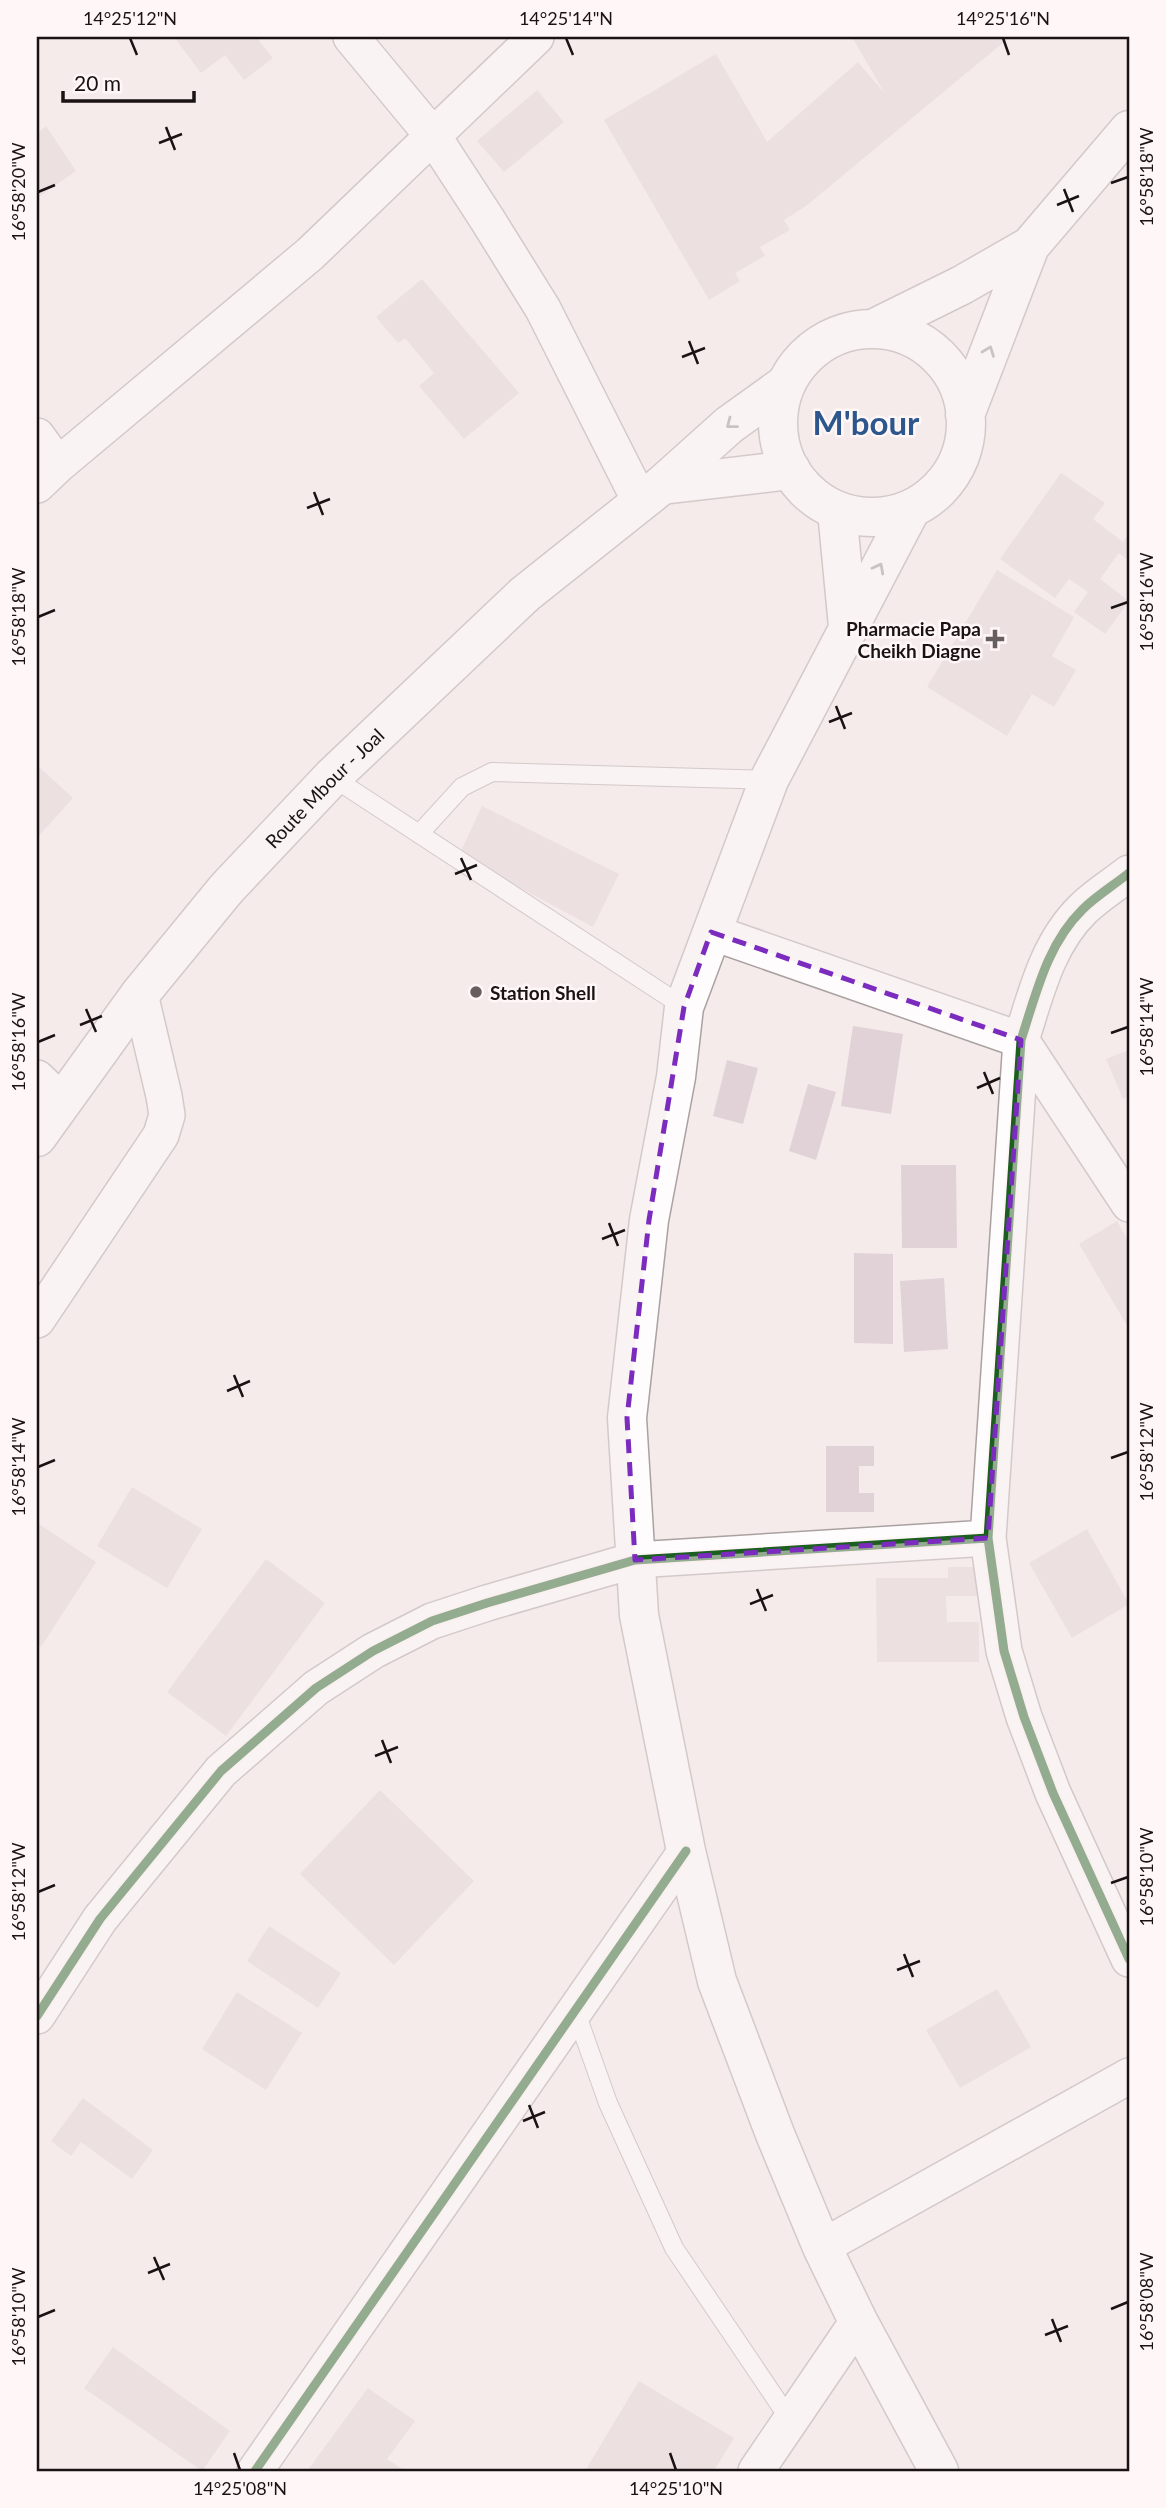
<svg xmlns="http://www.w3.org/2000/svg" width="1166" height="2508" font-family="Lato,sans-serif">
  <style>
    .building { fill: #e0d2d6 }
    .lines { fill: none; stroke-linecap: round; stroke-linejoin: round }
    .lane-casing { stroke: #aaa1a1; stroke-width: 20 }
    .street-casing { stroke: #aaa1a1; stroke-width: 38 }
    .secondary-casing { stroke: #aaa1a1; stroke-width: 41 }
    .highway-casing { stroke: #aaa1a1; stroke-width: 41 }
    .lane { stroke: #fefcfc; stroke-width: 18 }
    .street { stroke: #fefcfc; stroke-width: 35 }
    .secondary { stroke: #fefcfc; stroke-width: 38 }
    .highway { stroke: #fefcfc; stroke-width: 38 }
    .cycleway-casing { stroke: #fff7f7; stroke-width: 13 }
    .cycleway { stroke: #1b5e20; stroke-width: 9 }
    .oneway { stroke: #979393 }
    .marked { fill: none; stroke: #7b2cbf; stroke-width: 5; stroke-dasharray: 14 9; stroke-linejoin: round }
    .ticks { fill: none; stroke: #1a1313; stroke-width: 2.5 }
    .poi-dot { fill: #675f5f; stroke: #fff7f7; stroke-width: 2.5 }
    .labels { text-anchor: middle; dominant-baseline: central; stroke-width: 5; stroke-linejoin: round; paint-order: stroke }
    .poi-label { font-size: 19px; font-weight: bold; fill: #1a1313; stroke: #fff7f7; text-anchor: end }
    .street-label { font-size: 19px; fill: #1a1313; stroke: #fff7f7 }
    .town-label { font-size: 33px; font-weight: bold; fill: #2d578c; stroke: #fff7f7 }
    .neatline { fill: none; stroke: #1a1313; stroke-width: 2.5 }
    .ticks-label { font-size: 18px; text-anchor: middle; fill: #1a1313 }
  </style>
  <rect width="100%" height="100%" fill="#f6ebeb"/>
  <path class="building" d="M174,37H256L273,58L244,80L225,55L201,73Z
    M852,37H1010L806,206L784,220L790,230L760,247L765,256L735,273L740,281L709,300L604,120L716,54L767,142L858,62L885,94Z
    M537,90L564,122L504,172L477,141Z
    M46,126L76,171L37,198V133Z
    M422,279L519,393L464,439L419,386L434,373L405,338L398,343L376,317Z
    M1061,473L1105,503L1093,519L1123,542L1129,533V561L1119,553L1100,579L1129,601L1105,634L1074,612L1088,592L1069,579L1055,598L1000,559Z
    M997,570L1074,617L1052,656L1076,670L1054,707L1032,694L1007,736L927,687Z
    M37,765L73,798L37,838Z
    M482,806L619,874L593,927L459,855Z
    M853,1026L903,1034L891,1114L841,1106Z
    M1129,1050V1096L1123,1099L1106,1059Z
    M727,1060L758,1068L743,1124L713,1116Z
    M808,1084L836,1092L816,1160L789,1151Z
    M901,1165H956L957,1248H902Z
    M1117,1221L1129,1242V1322L1126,1324L1079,1244Z
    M854,1253L893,1254V1344L854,1343Z
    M944,1278L948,1349L904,1352L900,1281Z
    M826,1446H874V1466H859V1493H874V1512H826Z
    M132,1487L202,1529L167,1588L97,1546Z
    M39,1524L96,1562L41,1647L37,1644V1528Z
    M1087,1529L1129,1604L1072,1638L1029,1563Z
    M266,1559L325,1603L226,1736L167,1692Z
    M948,1567H978V1596H946L947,1622H979V1662H877L876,1578H948Z
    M380,1790L474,1881L394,1965L300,1874Z
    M269,1926L341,1973L318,2008L247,1961Z
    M997,1989L1031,2047L960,2088L926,2030Z
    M237,1992L302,2033L266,2090L202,2049Z
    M83,2098L153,2150L132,2179L81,2142L71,2156L51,2141Z
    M113,2347L230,2431L202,2471L84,2388Z
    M639,2381L734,2438L714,2471H585Z
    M368,2388L415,2421L387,2459L405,2471H307Z"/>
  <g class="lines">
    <g class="lane-casing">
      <path id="lane" d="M332,777L684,1007
        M419,834L462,787L492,772L769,780
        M575,2010L608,2103L674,2248L790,2420"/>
    </g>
    <g class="street-casing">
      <path id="street" d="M351,37L433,136L487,219L543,309L640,501
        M37,436L58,465
        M37,485L58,465L310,254L536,37
        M1129,873C1114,885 1096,896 1083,909C1047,944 1036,994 1021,1040L988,1538L1004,1651L1024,1717L1053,1793L1129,1959
        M711,932L1021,1040L1129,1204
        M37,1078L62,1102
        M37,1320L161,1135L167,1115L164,1096L140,994
        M37,2016L100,1919L221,1771L316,1688L373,1651L432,1621L487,1603L635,1560L988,1538
        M822,2247L1129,2076
        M255,2471L686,1851
        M756,2471L858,2321"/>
    </g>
    <g class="secondary-casing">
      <g id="secondary">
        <path d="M662,485L791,470"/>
        <path id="s1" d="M37,1137L140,994L227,888L332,777L525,594L662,485L729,425L786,384"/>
      </g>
    </g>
    <g class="highway-casing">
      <path id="highway" d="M875,328L962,285L1030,246L1129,130
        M778 423a94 94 0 1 1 188 0a94 94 0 1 1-188 0Z
        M965,415L1030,246
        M911,509L769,780L684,1007L676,1077L649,1220L627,1418L639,1615L686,1851L717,1981L775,2134L822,2247L858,2321L939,2471
        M837,511L848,626"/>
    </g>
    <use href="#lane" class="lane"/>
    <use href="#street" class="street"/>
    <use href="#secondary" class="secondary"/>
    <use href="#highway" class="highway"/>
    <g class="cycleway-casing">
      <path id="cycleway" d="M1129,873C1114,885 1096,896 1083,909C1047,944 1036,994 1021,1040L988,1538L1004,1651L1024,1717L1053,1793L1129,1959
        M37,2016L100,1919L221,1771L316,1688L373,1651L432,1621L487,1603L635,1560L988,1538
        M255,2471L686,1851"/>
    </g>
    <use href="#cycleway" class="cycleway"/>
  </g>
  <defs><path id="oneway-chevron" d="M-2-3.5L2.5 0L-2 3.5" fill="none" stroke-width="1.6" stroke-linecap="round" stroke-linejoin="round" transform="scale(1.75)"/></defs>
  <g class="oneway">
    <use href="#oneway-chevron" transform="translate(989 351) rotate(-69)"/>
    <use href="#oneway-chevron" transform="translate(731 424) rotate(142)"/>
    <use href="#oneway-chevron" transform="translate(879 568) rotate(-62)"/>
  </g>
  <path d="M0 0H1166V2508H0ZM711,932L1021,1040L988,1538L635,1560L627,1418L649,1220L684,1007Z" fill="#f6ebeb" fill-opacity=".55" fill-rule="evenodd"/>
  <path class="marked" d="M711,932L1021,1040L988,1538L635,1560L627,1418L649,1220L684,1007Z"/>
  <path class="ticks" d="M130,38L137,55M566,38L573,55M1003,38L1009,55M166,127L175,150M159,143L182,134M1111,183L1128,177M1064,189L1073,212M38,192L55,185M1057,205L1079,196M689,341L698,364M682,357L705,348M314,492L323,515M307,508L330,499M1111,608L1128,602M38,617L55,610M836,706L845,729M829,722L852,713M461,858L471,880M455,874L477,865M86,1009L96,1032M80,1025L102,1016M1111,1033L1128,1027M38,1042L55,1035M984,1072L993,1094M977,1088L1000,1078M609,1223L618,1246M602,1239L625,1230M234,1375L243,1397M227,1391L250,1381M1111,1458L1128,1452M38,1467L55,1460M757,1589L766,1611M750,1604L773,1595M382,1740L391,1763M375,1756L398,1747M1111,1883L1128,1877M38,1892L55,1885M904,1954L913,1977M897,1970L920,1961M529,2105L538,2128M523,2121L545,2112M154,2257L164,2280M148,2273L170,2264M1111,2309L1128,2302M38,2317L55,2310M1052,2319L1061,2342M1045,2335L1068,2326M234,2453L240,2470M670,2453L676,2470"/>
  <g class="poi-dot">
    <path d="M991.5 628.5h7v7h7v7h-7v7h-7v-7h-7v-7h7z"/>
    <circle cx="476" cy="992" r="7"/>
  </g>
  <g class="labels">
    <g class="poi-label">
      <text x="981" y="628">Pharmacie Papa<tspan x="981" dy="22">Cheikh Diagne</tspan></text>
      <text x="490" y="992" text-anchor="start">Station Shell</text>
    </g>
    <g class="street-label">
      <text stroke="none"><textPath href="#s1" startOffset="453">Route Mbour - Joal</textPath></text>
    </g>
    <g class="town-label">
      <text x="866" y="422">M'bour</text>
    </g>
  </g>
  <rect width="1166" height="2508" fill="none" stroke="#fff7f7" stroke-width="77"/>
  <path d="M63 91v10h131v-10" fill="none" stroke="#1a1313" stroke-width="3.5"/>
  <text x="74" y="91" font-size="21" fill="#1a1313" stroke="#fff7f7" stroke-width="5" paint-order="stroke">20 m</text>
  <rect x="38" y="38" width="1090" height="2432" class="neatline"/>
  <g class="ticks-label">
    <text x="130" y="25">14°25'12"N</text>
    <text x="566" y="25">14°25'14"N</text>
    <text x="1003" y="25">14°25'16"N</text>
    <text transform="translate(1147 177) rotate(-90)" y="6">16°58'18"W</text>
    <text transform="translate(19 192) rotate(-90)" y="6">16°58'20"W</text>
    <text transform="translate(1147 602) rotate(-90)" y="6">16°58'16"W</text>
    <text transform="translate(19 617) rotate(-90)" y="6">16°58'18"W</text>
    <text transform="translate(1147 1027) rotate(-90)" y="6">16°58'14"W</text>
    <text transform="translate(19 1042) rotate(-90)" y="6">16°58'16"W</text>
    <text transform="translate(1147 1452) rotate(-90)" y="6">16°58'12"W</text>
    <text transform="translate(19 1467) rotate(-90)" y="6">16°58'14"W</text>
    <text transform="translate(1147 1877) rotate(-90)" y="6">16°58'10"W</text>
    <text transform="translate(19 1892) rotate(-90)" y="6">16°58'12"W</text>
    <text transform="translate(1147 2302) rotate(-90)" y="6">16°58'08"W</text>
    <text transform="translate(19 2317) rotate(-90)" y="6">16°58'10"W</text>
    <text x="240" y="2495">14°25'08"N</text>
    <text x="676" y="2495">14°25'10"N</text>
  </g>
</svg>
